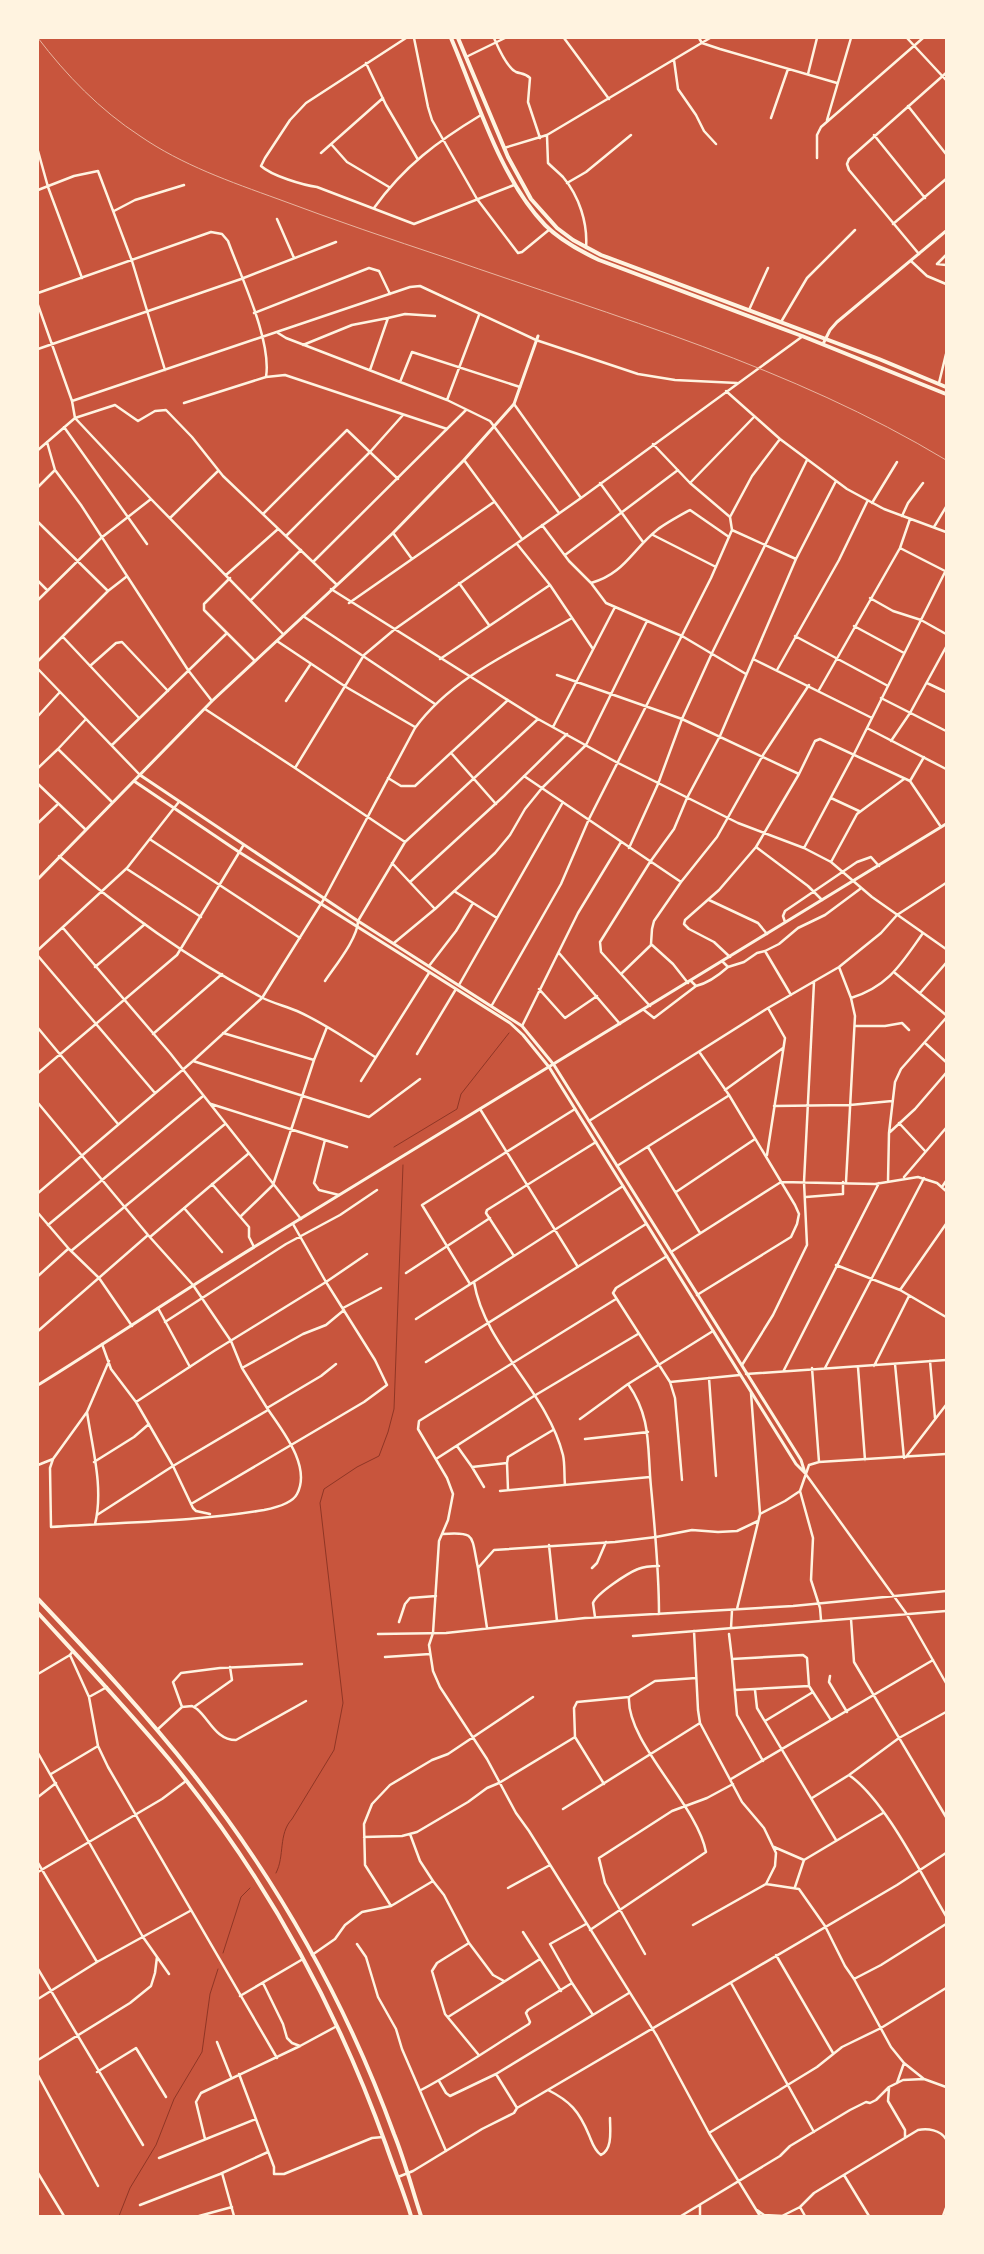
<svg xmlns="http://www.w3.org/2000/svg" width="984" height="2254" font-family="Poppins,sans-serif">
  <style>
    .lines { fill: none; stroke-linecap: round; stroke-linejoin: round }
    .stream { stroke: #8f3625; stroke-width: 1 }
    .minor { stroke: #fff3e0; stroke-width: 2.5 }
    .tertiary { stroke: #fff3e0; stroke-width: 3 }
    .secondary { stroke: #fff3e0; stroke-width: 3 }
    .primary { stroke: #fff3e0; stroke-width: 4 }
    .rail { stroke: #e9b49f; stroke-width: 1 }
  </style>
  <rect width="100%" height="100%" fill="#c8553d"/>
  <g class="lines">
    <path class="stream" d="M394,1147L457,1109L461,1094L509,1033
      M276,1873C285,1856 278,1834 292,1819L334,1750L343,1703L320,1503L324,1489L357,1467L379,1456L388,1432L394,1409L403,1165
      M223,1953L241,1897L250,1888
      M119,2216L130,2188L156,2145L174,2099L202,2052L210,1994L218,1969"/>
    <path class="minor" d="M406,38L306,103L290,120L265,158L261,166C272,176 303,185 317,187L414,224L514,185
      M414,38L428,107L432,120L477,199L518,253L522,252L550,229
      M494,38C498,47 506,67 516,72C521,74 525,73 530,78L528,102L540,138
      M564,38L609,99
      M699,38L702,43L720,49L837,83
      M907,38L946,80
      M466,57L505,38
      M674,60L678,89L696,115L704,131L716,144
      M366,63L386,105L417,158
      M808,74L817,38
      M908,106L946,154
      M771,118L788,69
      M827,120L851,38
      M874,135L925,198
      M547,136L548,163C553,168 558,172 563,177C579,196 588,223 586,248
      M331,144L347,162L389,187
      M504,148L547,135L710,38
      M38,151L48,187L82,278
      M321,153L383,98
      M817,158V135L821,127L923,38
      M567,183L586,172L631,135
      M38,190L74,176L98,171L132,261L165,370
      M374,208C404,166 438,141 481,115
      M114,211L135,200L184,185
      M277,219L294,258
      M893,224L946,179
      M919,254L849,170L847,164L849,159L946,73
      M946,255L937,264L946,265
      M911,261L927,276L946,284
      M38,293L211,232L222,234L228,241C241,277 272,341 266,377
      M38,305L72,401L75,418L38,450
      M749,310L768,268
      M254,313L369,268L379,271L390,294
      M388,318L405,314L435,316
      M781,322L807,278L855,230
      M278,333L286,338L447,400L490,421L559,513
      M303,345L352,325L388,318L370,370
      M38,349L241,279L336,242
      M400,382L412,352L520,387
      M939,383L946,354
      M726,391L780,439L847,489L884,509L946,532
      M447,400L479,315
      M72,401L410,287L420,286L536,340L638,374L675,380L737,383
      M184,403L266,377L285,375L447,429
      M514,404L581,498
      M75,418L115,405L138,421L155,411L166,410L192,437L223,476L336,584
      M75,418L151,499L283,634
      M64,427L147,544
      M47,442L55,470L81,505L188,670L212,701
      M464,460L522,539
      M600,483L643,542
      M690,483L753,418
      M38,487L55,470
      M872,503L897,462
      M263,514L347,430L398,479
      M902,516L908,503L923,483
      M730,517L752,476L780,439
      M170,518L218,471
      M38,522L108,591L38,661
      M542,525L569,561L591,583L606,603L682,636L746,674
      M934,527L946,507
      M732,530L796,559
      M393,533L412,559
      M653,535L716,567
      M286,536L370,452L403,415
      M517,544L550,585L593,649
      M900,548L945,571
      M565,555L678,470
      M313,562L466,410
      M226,575L278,529
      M230,578L204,604V610L255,661
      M38,581L47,590
      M459,583L489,625
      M591,583C624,574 632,550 657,530C666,523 679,516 690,510L729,537
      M331,589L538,719L618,763L738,823L804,848L831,862L872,897L946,949
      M108,591L126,577
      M870,598L893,611L921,620L946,634
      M38,600L101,538L151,499
      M251,600L301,550
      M349,603L494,502
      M303,616L435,704
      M854,626L904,653
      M795,636L888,686
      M63,637L139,718
      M277,641L346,687L415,727
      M440,659L550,585
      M753,659L872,718
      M90,666L116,643L122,642L168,691
      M38,669L140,775
      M777,670L839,560L867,502
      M557,675L682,719L799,774
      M927,683L946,692
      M819,690L900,548L910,519
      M881,698L946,731
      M286,701L310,665
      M205,709L295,768
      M38,716L60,692
      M86,719L58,749L112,802
      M553,727L615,607
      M867,728L946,769
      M891,741L910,713L946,647
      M112,745L226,634
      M452,754L496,804
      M924,757L910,781L941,827
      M38,768L58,749
      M524,776L681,882
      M388,778L401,786H415L508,700
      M38,784L85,829
      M831,798L859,811
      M38,823L57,805
      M151,840L300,938
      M405,842L295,768L364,655L395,629L581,498L803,336
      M756,847L808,886L822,900
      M629,848L658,784L682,719L712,653L807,460
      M804,848L854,754L946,570
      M59,856C121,910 189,959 261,997C272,1003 285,1006 297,1011C324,1023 350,1041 375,1057
      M831,862L857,814L904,779
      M392,863L435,909
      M127,869L201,917
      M410,882L504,796L567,734
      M454,891L497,918
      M709,900L758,923L767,934
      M785,922L783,916L785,911L857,862L871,857L879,866
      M63,928L170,1053L301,1219
      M394,943L435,909L495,853L510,835L525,809L542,788L586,745L647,621
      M38,950L127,868L178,803
      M559,953L620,1024
      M38,956L155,1093
      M730,957L714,942L689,929L684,924L685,920L719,890L756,847L799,774L815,741L820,739L910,781
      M723,962L728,967L744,962L757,953L765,951
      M429,966L456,931L473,903
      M95,967L145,924
      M839,967L851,998L855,1016L846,1182
      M622,973L651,945
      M895,973L946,1015
      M325,981C335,966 358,938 358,921L405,842L538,719
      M691,981L696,986C709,983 719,975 728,967
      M688,983L673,964L651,944L652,929L654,921L681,882L717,837L763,755L809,685
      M459,985L563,802
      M539,989L565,1018L597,996
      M920,993L946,963
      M791,995L765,951L779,944L798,928L825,915L860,889
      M851,998C889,986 901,964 923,933
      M492,1005L561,884L589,819L711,578L732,530L730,517L690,483L653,444
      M650,1006L601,952L600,942L650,862L674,829L687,798L720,736L796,559L836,481
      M644,1010L654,1018L696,986
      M522,1026L578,913L621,842
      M855,1026H885L902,1023L909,1030
      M38,1028L118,1124
      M223,1033L314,1060
      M153,1034L222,974
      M925,1043L946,1062
      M417,1054L456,989
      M193,1061L369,1117L420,1079
      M38,1073L177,955L243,846
      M361,1081L429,973
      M725,1090L783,1048
      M38,1103L148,1235L193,1285L231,1341L242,1368
      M211,1104L347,1147
      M774,1106L850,1105L892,1101
      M480,1109L578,1267
      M589,1121L768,1008L839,967L881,933L897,915L946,883
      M899,1123L925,1151
      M890,1132L915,1109L946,1073
      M325,1140L314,1183L319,1190L339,1195
      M648,1147L700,1233
      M767,1155L785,1038L768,1008
      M617,1166L728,1096
      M904,1177L946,1128
      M888,1181L889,1133L895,1082L901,1069L946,1018
      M212,1184L249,1227V1237L254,1247
      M942,1187L946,1181
      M676,1192L755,1139
      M38,1193L193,1061L262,998L324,899L415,728C453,676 518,649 572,618
      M806,1197L843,1194V1182
      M184,1208L222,1252
      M38,1213L69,1249L99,1278L132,1326
      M241,1216L273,1185L314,1060L327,1027
      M48,1225L203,1096
      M150,1237L248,1154
      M71,1251L225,1124
      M671,1252L781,1182L875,1184L918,1177L937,1183L946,1191
      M514,1256L486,1213L487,1210L596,1142
      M667,1256L616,1288L613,1293L670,1382L675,1398L682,1480
      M836,1265L900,1290L946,1317
      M406,1273L490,1218
      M38,1276L68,1249
      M474,1282C485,1347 547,1391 563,1455C565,1464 564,1475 565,1485
      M470,1284L422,1205L575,1109
      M900,1290L946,1224
      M697,1295L791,1237L797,1224L799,1214L795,1205L729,1095L700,1053
      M616,1299L419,1421L418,1429L447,1478L453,1494L448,1520L439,1541L433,1633L429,1645L433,1671L440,1687L487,1759L516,1813L529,1831L657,2036L709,2133L760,2216
      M158,1308L190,1367
      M343,1308L381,1288
      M416,1319L623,1186
      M165,1322L286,1244L340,1215L377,1190
      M38,1331L148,1235
      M109,1361L87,1412L53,1459L50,1468L51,1527C122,1522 194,1522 264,1510C274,1508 292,1504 297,1494C312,1466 281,1429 267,1408
      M930,1361L935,1418
      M426,1362L646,1224
      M336,1364L321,1376L267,1408L242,1368L303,1334L326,1325L344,1310
      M895,1364L904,1458
      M742,1365L773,1315L807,1245L804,1182L814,982
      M874,1366L909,1296
      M858,1367L865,1460
      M812,1368L819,1462
      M825,1368L924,1178
      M784,1370L879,1183
      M746,1374L946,1360
      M709,1378L716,1476
      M670,1382L740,1375
      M628,1384C652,1418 647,1447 651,1487C655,1530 659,1570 659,1614
      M136,1402L214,1351L326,1282L293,1224
      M87,1412C92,1447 104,1488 95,1524
      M580,1419L628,1384L713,1331
      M585,1439L648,1432
      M457,1446L472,1467L507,1463L508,1490
      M906,1457L946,1405
      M436,1459L534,1396L638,1334
      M94,1462L134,1437L149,1424
      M507,1463L508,1457L553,1430
      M38,1465L53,1459
      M472,1467L484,1487
      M805,1473L906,1613L946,1683
      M500,1491L650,1477
      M191,1504L364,1402L387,1385L375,1360L326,1282L367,1254
      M210,1514L196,1511L193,1508L173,1466L268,1410
      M760,1514L785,1501L800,1491
      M97,1515L173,1466L136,1402L111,1369L102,1344
      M442,1534C477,1531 471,1536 478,1568
      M549,1545L557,1621
      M592,1568L597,1563L606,1542
      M737,1609L760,1514L751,1393
      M595,1617L593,1603C597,1593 628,1573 638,1569C645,1566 652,1566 659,1566
      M851,1619L854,1662L946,1817
      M821,1620L820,1608L811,1580L813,1538L800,1491L809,1465L819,1462L946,1454
      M399,1622L405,1604L410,1598L436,1596
      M487,1628L478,1568L494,1550L615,1542L656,1537L692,1530L718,1532L737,1531L758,1521
      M731,1628L732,1610
      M378,1634L446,1633L585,1618L793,1606L946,1591
      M729,1634L732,1659
      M633,1636L946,1611
      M73,1651L70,1655L89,1697L98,1746L108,1767L277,2058
      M385,1657L430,1654
      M38,1674L70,1655
      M830,1676L829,1682L847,1712
      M735,1690L809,1686L831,1720
      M755,1690L757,1708L836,1840
      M89,1697L107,1687
      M182,1707L192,1706L197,1709C210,1720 216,1740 236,1740L306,1701
      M194,1707L232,1680L230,1667
      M765,1721L813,1692
      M157,1730L182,1707L173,1682L181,1673L220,1668L302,1664
      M575,1737L604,1784
      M38,1753L143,1937L169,1974
      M763,1761L737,1715L732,1659L803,1655L807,1658L809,1686
      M51,1774L98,1746
      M849,1775C886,1801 922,1876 946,1916
      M731,1779L933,1660
      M38,1797L56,1783
      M812,1798L849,1775L899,1738L946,1712
      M563,1809L700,1723
      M410,1834L420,1861L433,1881L391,1906L365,1865L364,1824L372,1804L390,1785L432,1760L448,1754L533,1697
      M364,1837L402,1836L417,1832L468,1802L487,1788L499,1783L575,1737L574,1708L577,1702L629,1697
      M774,1847L804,1860
      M38,1863L97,1962
      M38,1872L162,1799L186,1781
      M433,1881L444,1895L469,1943
      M766,1884L799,1889L825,1926L845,1966L854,1979L891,2047L904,2063L924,2079
      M795,1887L804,1860L883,1813
      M508,1888L550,1865
      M693,1925L766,1884L775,1866L776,1853L764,1828L742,1802L700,1723L698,1710L694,1631
      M590,1930L706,1852C697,1804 626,1742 629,1697L655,1681L696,1678
      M523,1932L561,1991
      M357,1944L366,1957L378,1997L396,2029L402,2049L446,2151
      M645,1954L605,1883L599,1858L672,1811L707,1798L733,1784
      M312,1955L335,1939L345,1925L362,1912L391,1906
      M776,1955L833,2053
      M38,1969L143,2145
      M854,1979L881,1965L946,1924
      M263,1983L283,2024L287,2038L292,2043L300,2046
      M572,1983L550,1944L586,1924
      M731,1983L814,2132
      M240,1996L303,1959
      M38,1999L97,1962L190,1911
      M448,2017L540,1959
      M217,2042L231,2077
      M478,2054L445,2014L432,1971L437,1963L469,1943L493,1975L504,1981
      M38,2060L130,2003L151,1986L155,1973L157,1957
      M97,2072L136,2048L166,2097
      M239,2074L274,2167V2174H284L372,2138L383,2137
      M496,2074L517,2108
      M38,2075L98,2186
      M439,2081L446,2093L450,2096L496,2074L629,1993
      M897,2083L904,2063
      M889,2088L888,2101L905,2130V2137
      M421,2090C459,2070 493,2046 529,2024L530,2022L526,2013L528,2010L572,1983L593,2015
      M548,2090C570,2101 579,2111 589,2135C592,2142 594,2150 601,2155C613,2149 610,2130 610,2118
      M709,2133L817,2067L842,2047L881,2028L946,1988
      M205,2139L196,2102L201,2093L300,2046L337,2026
      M159,2158L256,2119
      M38,2173L64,2216
      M222,2173L234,2216
      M844,2175L869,2216
      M398,2177L413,2171L482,2129L514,2113L517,2108L897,1885L946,1853
      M140,2205L220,2174L268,2152
      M800,2207L805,2216
      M757,2210L764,2215L783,2216
      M199,2216L232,2207
      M681,2216L780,2156L790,2146L850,2110L866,2102L870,2103L876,2100L889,2087L903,2080L924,2079L946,2087
      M700,2216V2205
      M782,2216L800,2207L814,2193L918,2130C928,2128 940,2130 946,2139
      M943,2216L946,2208"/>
    <path class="tertiary" d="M823,344L830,330L837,322L946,231
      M140,775L358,921L522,1026L554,1065L801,1460L805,1473
      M134,781L239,852L510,1023L523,1035L549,1067L796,1464L804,1472
      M38,879L212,701L393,533L464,460L514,404L538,336"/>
    <path class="secondary" d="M38,1385C114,1338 188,1287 264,1241C492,1102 719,963 946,824"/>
    <path class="primary" d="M451,38C476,96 500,179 545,225C560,240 580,251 599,260L802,336L946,394
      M458,38L508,157L531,199L557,228L573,240L601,255L879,359L946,387
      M38,1599C92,1656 145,1713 194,1775C278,1882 347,2005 394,2134C405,2161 412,2189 421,2216
      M38,1613C82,1661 127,1709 169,1759C263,1873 336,2006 386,2145C394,2169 404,2192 411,2216"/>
    <path class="rail" d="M38,38C66,75 100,110 140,136C182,165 231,182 278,199C334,220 390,239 447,258C616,317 792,367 946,460"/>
  </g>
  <rect width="984" height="2254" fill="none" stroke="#fff3e0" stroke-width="78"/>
</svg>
